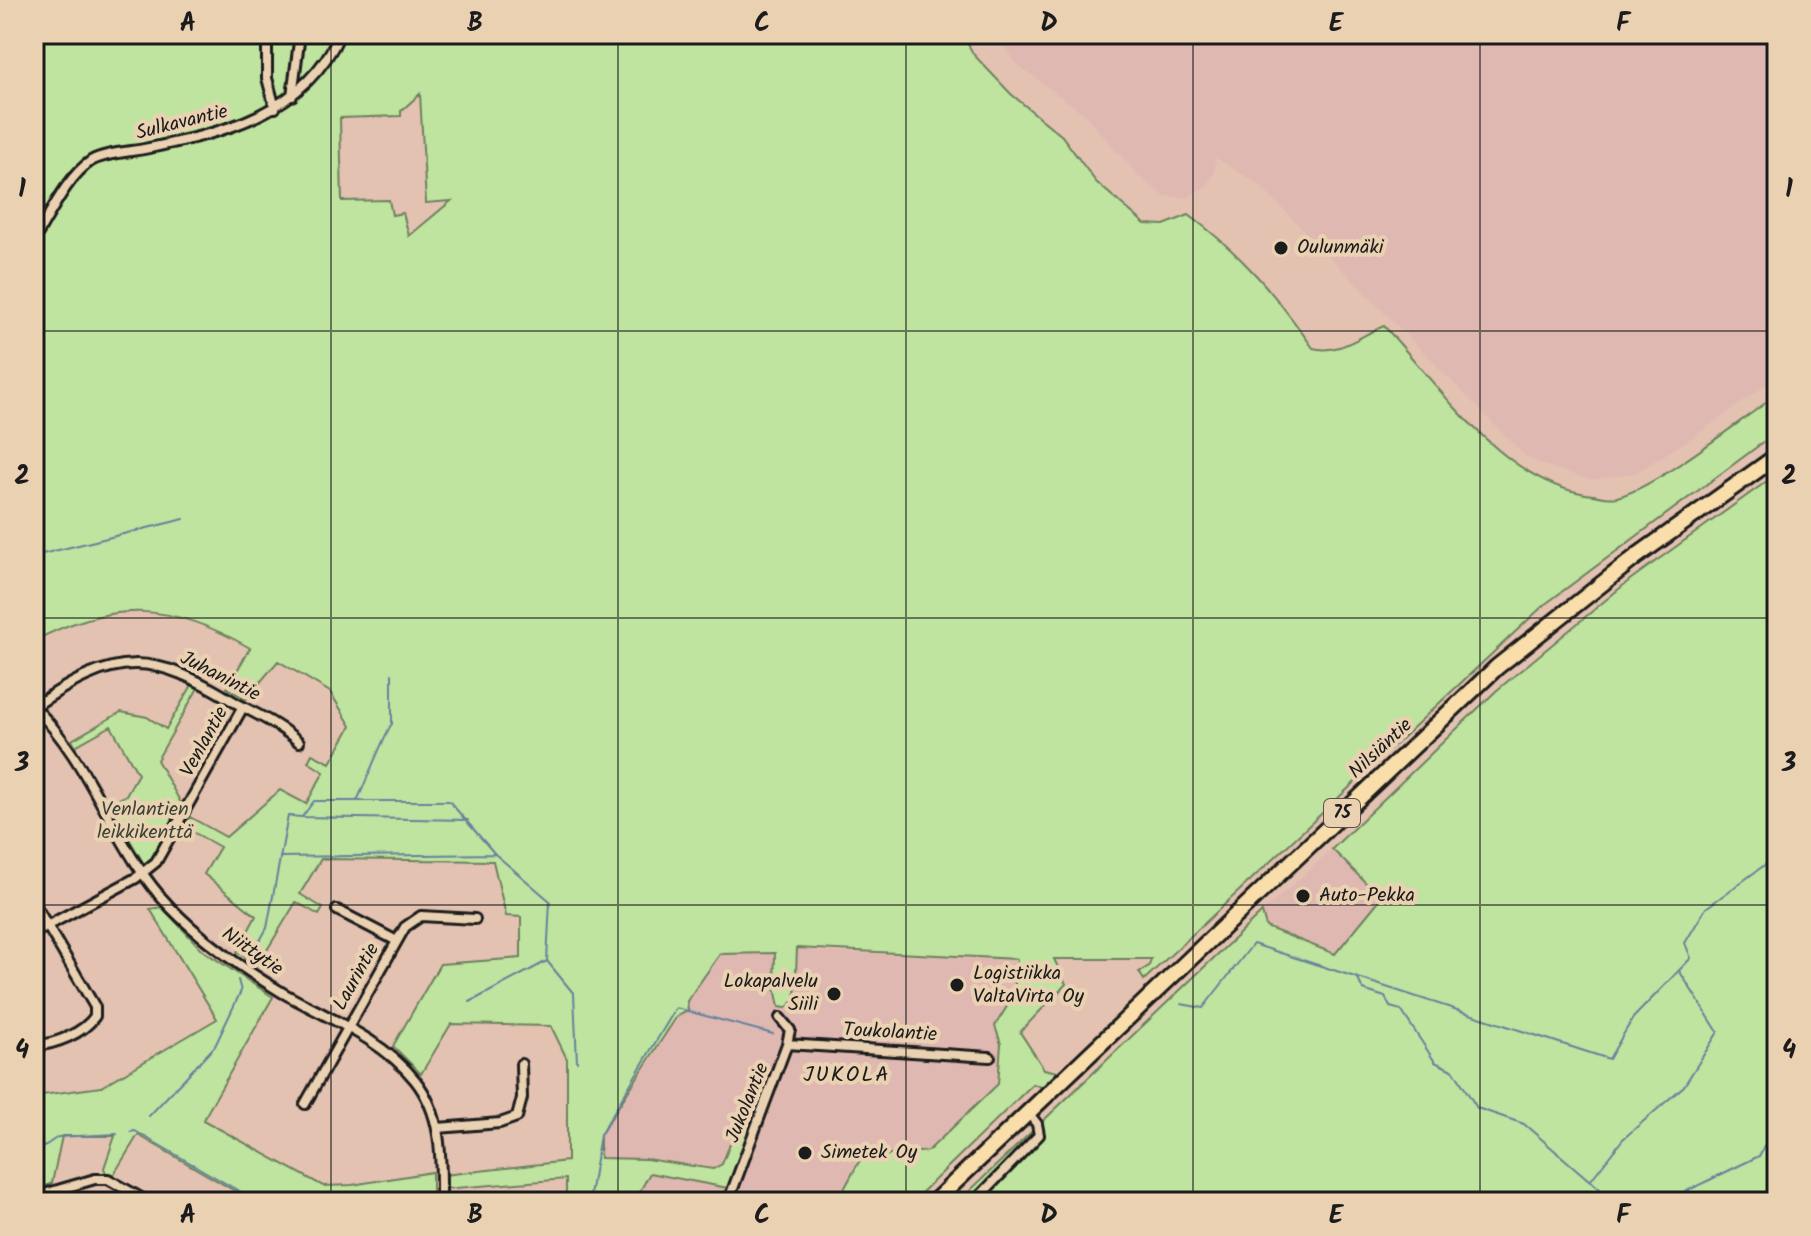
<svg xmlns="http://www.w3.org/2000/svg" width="1811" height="1236" font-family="Kalam,sans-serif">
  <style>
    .built { fill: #e0b8b2 }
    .green { fill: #bee49f; stroke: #6d805e; stroke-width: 2; fill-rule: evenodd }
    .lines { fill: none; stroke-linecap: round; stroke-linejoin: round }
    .stream { stroke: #65829c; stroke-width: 2 }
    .minor-casing { stroke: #1c1c1c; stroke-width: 14 }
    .primary-casing { stroke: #1c1c1c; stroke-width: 20 }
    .minor { stroke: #ead1b2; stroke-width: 8 }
    .primary { stroke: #f9deab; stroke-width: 14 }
    .grid { fill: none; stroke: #1c1c1c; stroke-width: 2; stroke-opacity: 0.55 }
    .poi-dot { fill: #1c1c1c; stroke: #ead1b2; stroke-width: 3 }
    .labels { text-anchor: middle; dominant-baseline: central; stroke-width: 8; stroke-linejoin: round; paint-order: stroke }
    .shield { fill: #ead1b2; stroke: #5a5249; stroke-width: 2 }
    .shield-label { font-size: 18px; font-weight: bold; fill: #1c1c1c }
    .street-label { font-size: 20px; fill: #1c1c1c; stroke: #ead1b2 }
    .poi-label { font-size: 20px; fill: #1c1c1c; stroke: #ead1b2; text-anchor: start }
    .park-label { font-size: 20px; fill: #3c4436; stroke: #ead1b2 }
    .neighbourhood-label { font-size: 22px; letter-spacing: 2px; fill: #1c1c1c; stroke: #ead1b2 }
    .neatline { fill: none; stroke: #1c1c1c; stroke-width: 3 }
    .grid-label { font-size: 26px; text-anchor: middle; font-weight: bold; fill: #1c1c1c }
  </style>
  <rect width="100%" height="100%" fill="#e4c2b2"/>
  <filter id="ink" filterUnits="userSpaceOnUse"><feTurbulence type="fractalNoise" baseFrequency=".0125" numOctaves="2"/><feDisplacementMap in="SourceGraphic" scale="16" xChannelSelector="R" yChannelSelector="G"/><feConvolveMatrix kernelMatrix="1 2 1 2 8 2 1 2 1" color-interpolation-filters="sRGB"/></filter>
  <g filter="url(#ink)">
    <path class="built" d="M993,34H1777V377L1698,434L1636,473L1591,480L1543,465L1525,456L1258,184L1216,158L1214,174L1208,185L1187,198L1164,196L1138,176L1084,114L1019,66Z
      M1332,849L1382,898L1335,954L1265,927L1262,912Z
      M802,948L821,952L1017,959L1014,995L996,1026L1001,1044L998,1084L928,1151L861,1158L837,1202H634L649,1173L600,1158V1135L677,1016L688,1011L687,1001L720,954L770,953Z"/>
    <path class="green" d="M34,34H273L292,38L294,34H962L974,55L1011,94L1062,136L1096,182L1145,224L1164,225L1189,215C1243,255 1275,294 1313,348C1340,355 1360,335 1384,326C1441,388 1505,486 1593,495C1600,496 1610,499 1617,497C1656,488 1740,420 1777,395V432L1544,605L1144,980L1139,972L1149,966L1151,959H1054L1066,984L1020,1032L1044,1069L1067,1074L1050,1090L1033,1084L912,1202H837L861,1158L928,1151L998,1084L1001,1044L995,1026L1014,995L1017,959L797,948L795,1000L786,1008L779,1007L774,983L775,953L720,954L687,1001L688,1011L677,1016L600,1135V1158L646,1159L713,1169L722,1164L758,1075L766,1072L771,1074L728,1188L650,1173L634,1202H566V1179L444,1189V1175L567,1161V1059L551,1026L451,1024L421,1074L393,1046L440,964L521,958V917L506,916L493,861L321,859L300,894L323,908L319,915L296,902L258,965L237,952L256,916L204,874L220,847L184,827L190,817L226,837L280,790L306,804L324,772L308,762L312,754L330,763L351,726L330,692L278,661L246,699L227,688L250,648C173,603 113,599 34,641ZM420,94L426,203L451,201L409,236L403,213L392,215L389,200L342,201L340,118L401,116V111Z
      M1777,474V1202H958L1262,912L1266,927L1335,954L1381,898L1332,849L1496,691L1631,579Z
      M192,685L198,688L157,760L181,803L152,858L144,864L109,805L126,795L138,774L111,726L75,746L72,740L121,712L147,717L166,729Z
      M162,907L202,950L273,997L203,1120L323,1186L352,1185L432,1172V1202H254L138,1135L114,1174L106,1173L104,1168L115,1136H62L52,1183L34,1192V1096L101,1087L217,1019L150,909Z"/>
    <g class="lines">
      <path class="stream" d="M34,556L184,519
        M358,801H449L495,854
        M302,817L468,820
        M280,857L495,854L550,901L547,961L470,1002
        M547,961L574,994L577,1062
        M248,962L267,928L288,816L302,817L314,801H357C363,789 387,728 392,724V674
        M1358,979L1363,990L1385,997L1390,1007L1401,1010L1435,1062L1454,1071L1477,1108L1524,1124L1590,1181L1623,1139L1684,1086L1718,1032L1680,972
        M1181,1004L1203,1008L1253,944L1609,1059L1633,1018L1691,958L1685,943L1706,908L1766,864L1777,841
        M149,1116L215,1046L241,991L238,980
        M130,1132L135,1131L258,1202
        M34,1153L58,1137L117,1134
        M1591,1181L1614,1202
        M589,1202L600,1135L676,1008L773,1034
        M1664,1202L1759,1156L1777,1123"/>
      <g class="minor-casing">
        <path id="minor" d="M267,34V78L275,108
          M292,96L300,34
          M34,240C50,215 66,178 91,161C104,153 129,152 144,149C223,133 304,114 340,34
          M34,707C93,764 114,850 171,908C204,942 243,969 283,993C328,1018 382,1039 415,1080C443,1115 441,1159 441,1202
          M34,707C116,650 152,651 236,703C258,715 280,725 299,742
          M34,903L95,1007V1016C83,1034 55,1044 34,1046
          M337,910L395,940
          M34,933L136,878L156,862L243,707
          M787,1044L990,1057
          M305,1104L405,927L421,916L475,919
          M438,1128L500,1123L517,1117L522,1098L521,1064
          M34,1197L95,1179H108L148,1202
          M728,1202L787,1044L790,1030L780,1018
          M974,1202L1039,1135L1037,1124L1027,1111"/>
      </g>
      <g class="primary-casing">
        <path id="primary" d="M934,1202L1497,667L1637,556L1777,456"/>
      </g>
      <use href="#minor" class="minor"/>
      <use href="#primary" class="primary"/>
    </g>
  </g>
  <path class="grid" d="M331,34V1202M618,34V1202M906,34V1202M1193,34V1202M1480,34V1202M34,331H1777M34,618H1777M34,905H1777"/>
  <g class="poi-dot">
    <circle cx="1281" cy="248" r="8"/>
    <circle cx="1303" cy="896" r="8"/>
    <circle cx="957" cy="985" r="8"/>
    <circle cx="834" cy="994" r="8"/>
    <circle cx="805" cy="1153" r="8"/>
  </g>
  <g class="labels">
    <rect class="shield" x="1324" y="799" width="36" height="28" rx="6"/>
    <g class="shield-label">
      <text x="1342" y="813">75</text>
    </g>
    <g class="street-label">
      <text transform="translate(182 123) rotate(-14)">Sulkavantie</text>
      <text transform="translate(220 677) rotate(27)">Juhanintie</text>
      <text transform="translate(205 742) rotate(-61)">Venlantie</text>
      <text transform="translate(1381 749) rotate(-43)">Nilsiäntie</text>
      <text transform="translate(252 952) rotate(35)">Niittytie</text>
      <text transform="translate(357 977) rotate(-61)">Laurintie</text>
      <text transform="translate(890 1033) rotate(3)">Toukolantie</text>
      <text transform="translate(748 1103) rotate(-68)">Jukolantie</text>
    </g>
    <g class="poi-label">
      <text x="1297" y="248">Oulunmäki</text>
      <text x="1319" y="896">Auto-Pekka</text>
      <text x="973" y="974">Logistiikka<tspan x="973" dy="23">ValtaVirta Oy</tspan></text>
      <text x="818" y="982" text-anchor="end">Lokapalvelu<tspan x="818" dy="23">Siili</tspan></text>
      <text x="821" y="1153">Simetek Oy</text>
    </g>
    <g class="park-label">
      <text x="145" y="810">Venlantien<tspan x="145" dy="23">leikkikenttä</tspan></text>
    </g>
    <g class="neighbourhood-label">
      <text x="847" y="1075">JUKOLA</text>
    </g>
  </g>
  <rect width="1811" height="1236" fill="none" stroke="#ead1b2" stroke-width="88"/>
  <rect x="44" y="44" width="1723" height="1148" class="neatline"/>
  <g class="grid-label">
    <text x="188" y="31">A</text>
    <text x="475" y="31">B</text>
    <text x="762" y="31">C</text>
    <text x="1049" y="31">D</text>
    <text x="1336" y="31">E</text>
    <text x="1623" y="31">F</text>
    <text x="22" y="197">1</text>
    <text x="1789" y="197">1</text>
    <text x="22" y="484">2</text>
    <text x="1789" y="484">2</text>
    <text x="22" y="771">3</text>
    <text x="1789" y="771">3</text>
    <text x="22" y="1058">4</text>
    <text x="1789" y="1058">4</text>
    <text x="188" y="1223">A</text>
    <text x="475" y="1223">B</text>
    <text x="762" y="1223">C</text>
    <text x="1049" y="1223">D</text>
    <text x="1336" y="1223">E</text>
    <text x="1623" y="1223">F</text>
  </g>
</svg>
